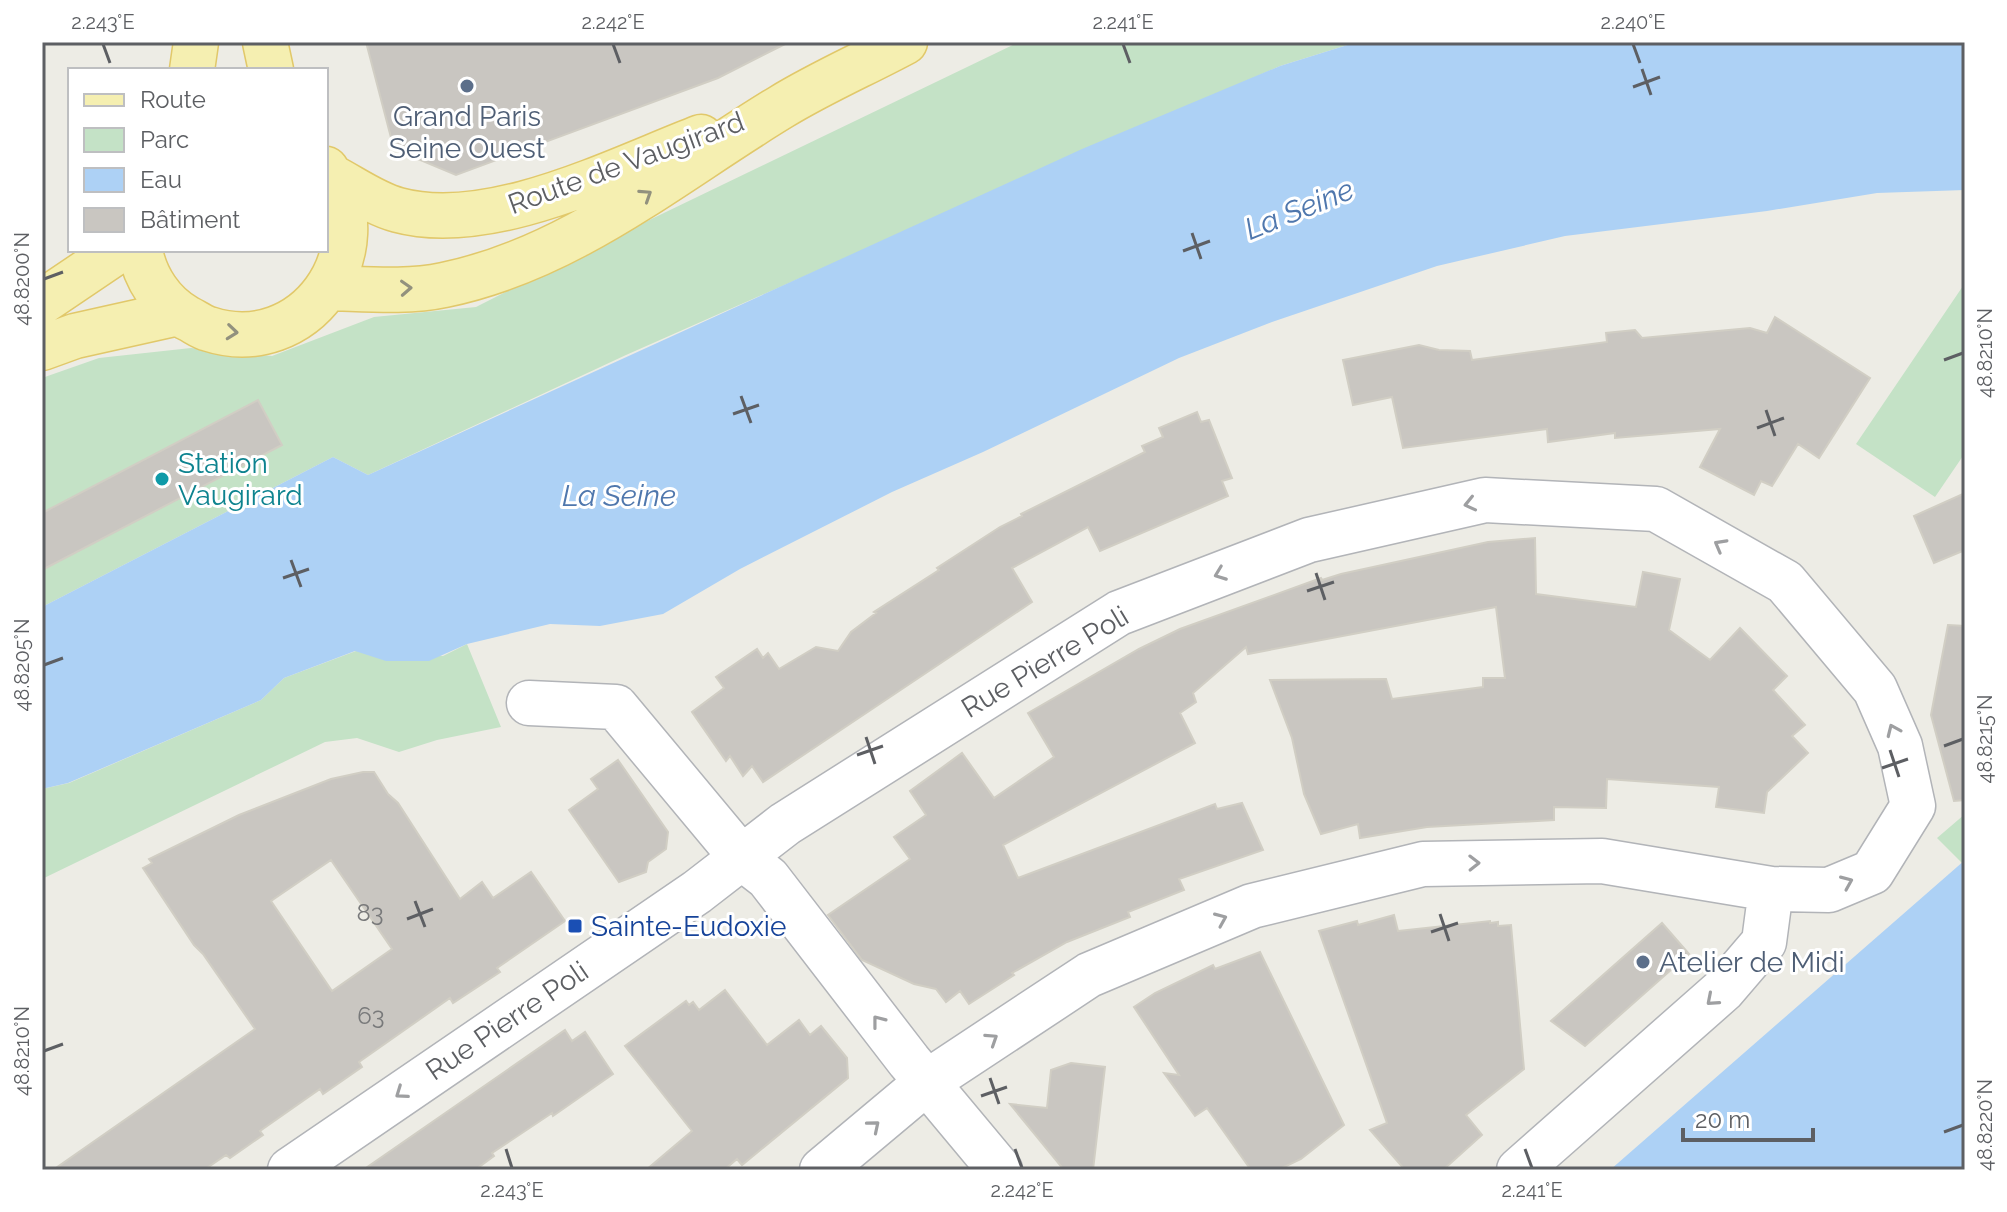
<svg xmlns="http://www.w3.org/2000/svg" width="2007" height="1212" font-family="Raleway,sans-serif">
  <style>
    .green { fill: #c4e2c6 }
    .water { fill: #add1f5 }
    .building { fill: #c9c6c1; stroke: #d1cec4; stroke-width: 2; fill-rule: evenodd }
    .lines { fill: none; stroke-linecap: round; stroke-linejoin: round }
    .minor-casing { stroke: #b2b4b8; stroke-width: 47 }
    .major-casing { stroke: #e1c86a; stroke-width: 47 }
    .minor { stroke: #fff; stroke-width: 44 }
    .major { stroke: #f5efb1; stroke-width: 44 }
    .oneway { stroke: #92917e }
    .oneway2 { stroke: #9e9fa1 }
    .ticks { fill: none; stroke: #5d5f63; stroke-width: 3 }
    .service-dot { fill: #5c6f8a; stroke: #fff; stroke-width: 3 }
    .culture-dot { fill: #0f9aa8; stroke: #fff; stroke-width: 3 }
    .transit-dot { fill: #1a4fb4; stroke: #fff; stroke-width: 3 }
    .labels { text-anchor: middle; dominant-baseline: central; stroke-width: 6; stroke-linejoin: round; paint-order: stroke }
    .number-label { font-size: 24px; fill: #78797a }
    .service-label { font-size: 28px; fill: #4e5e75; stroke: #fff }
    .street-label { font-size: 28px; fill: #5d5f63; stroke: #fff }
    .culture-label { font-size: 28px; fill: #0d838f; stroke: #fff; text-anchor: start }
    .transit-label { font-size: 28px; fill: #164399; stroke: #fff; text-anchor: start }
    .water-label { font-size: 30px; font-style: italic; fill: #4f77ad; stroke: #fff }
    .neatline { fill: none; stroke: #5d5f63; stroke-width: 3 }
    .ticks-label { font-size: 20px; text-anchor: middle; fill: #5d5f63 }
  </style>
  <rect width="100%" height="100%" fill="#edece5"/>
  <path class="green" d="M1019,42H1357L1280,66L626,355L368,475L333,457L42,607V378L99,358L191,348L272,356L374,317L476,307L612,238Z
    M1965,283V453L1935,497L1856,444Z
    M467,644L501,727L437,740L399,752L357,738L325,742L42,879V789L69,783L261,700L284,678L356,651L443,656Z
    M1965,814V860L1962,863L1937,838Z"/>
  <path class="water" d="M1357,42H1965V190L1877,193L1767,211L1565,236L1437,266L1272,322L1179,358L983,452L892,492L740,569L663,614L600,626L550,624L467,644L429,661H386L355,651L284,678L261,700L68,783L42,789V607L333,457L368,475L1082,149L1280,66Z
    M1965,860V1170H1610Z"/>
  <path class="building" d="M366,42H789L718,78L456,175L394,149Z
    M1775,317L1870,378L1819,458L1798,444L1772,486L1761,481L1754,495L1700,467L1720,429L1615,438V433L1548,442L1547,429L1403,448L1392,397L1353,405L1343,360L1419,345L1439,350L1470,351L1472,360L1607,342L1606,333L1635,330L1642,338L1750,328L1767,333Z
    M258,400L282,445L42,570V513Z
    M1197,412L1201,422L1209,420L1232,478L1222,481L1228,496L1100,551L1088,527L1012,568L1032,602L763,782L752,766L743,776L730,756L726,761L692,712L724,688L716,677L757,649L763,658L768,653L779,669L816,647L838,651L851,632L876,613L874,612L939,570L937,568L1000,527L1022,516L1021,514L1145,452L1142,446L1163,437L1159,428Z
    M1965,493V550L1934,563L1914,516Z
    M1535,538L1536,594L1636,607L1643,572L1680,579L1669,630L1710,660L1740,628L1787,676L1773,690L1805,725L1792,736L1808,753L1767,792L1764,813L1716,807L1719,787L1607,779L1606,808L1554,807V820L1427,827L1360,838L1358,824L1321,834L1304,794L1292,738L1270,680L1386,679L1392,699L1483,687V678H1505L1496,607L1248,654L1246,647L1193,693L1196,702L1180,713L1195,743L1003,845L1018,878L1215,804L1217,809L1242,803L1263,850L1179,879L1184,890L1128,912L1130,917L1067,942L1012,973L1014,975L969,1004L960,991L946,1002L936,989L914,984L862,960L828,915L910,859L894,837L926,815L910,791L962,753L994,798L1054,757L1028,713L1139,649L1180,629L1321,578L1322,580L1341,574L1488,542Z
    M1948,625L1965,626V800L1954,801L1931,715Z
    M618,760L668,832L666,849L648,862L646,872L619,882L569,810L598,789L591,779Z
    M363,772H374L388,794L398,803L460,899L482,882L493,898L531,872L565,921L497,968L500,972L453,1003L450,998L359,1062L362,1067L323,1094L320,1089L260,1131L263,1135L230,1158L226,1155L204,1170H53L255,1029L203,954L194,945L143,868L152,863L149,859L239,815L331,779ZM331,860L392,949L332,991L271,901Z
    M1394,915L1398,931L1490,921V923L1498,922V926L1511,925L1524,1069L1466,1115L1482,1135L1443,1170H1405L1370,1130L1387,1123L1319,931L1357,921L1358,925Z
    M1662,923L1689,954L1585,1046L1551,1021Z
    M1260,952L1344,1125L1301,1159L1278,1170H1251L1207,1108L1195,1116L1164,1073L1179,1075L1134,1007L1155,993L1213,965L1215,969Z
    M725,990L767,1045L799,1020L810,1035L821,1026L847,1058L848,1078L742,1165L737,1159L724,1170H646L692,1131L625,1046L686,1001L689,1005L693,1002L699,1010Z
    M565,1030L572,1041L585,1032L613,1074L553,1116L552,1113L492,1153L494,1156L475,1170H363Z
    M1071,1063L1105,1067L1093,1170H1064L1010,1104L1047,1108L1051,1070Z"/>
  <g class="lines">
    <g class="minor-casing">
      <path id="minor" d="M529,703L616,707L741,857L768,878L909,1061L1000,1170
        M290,1170L697,892L785,824L1119,613L1309,540L1485,500L1656,509L1785,582L1875,689L1900,746L1913,806L1872,872L1829,890L1771,889L1602,861L1423,864L1252,906L1089,975L927,1082L822,1170
        M1519,1170L1723,990L1764,942L1771,889"/>
    </g>
    <g class="major-casing">
      <path id="major" d="M265,42L271,70
        M192,70L196,42
        M332,177C353,188 375,204 398,210C490,235 615,170 701,137
        M140,250C145,278 162,304 187,318C194,321 201,327 209,329C304,360 383,251 326,169
        M328,288C366,289 407,293 444,285C571,259 672,173 781,107C820,83 864,64 905,42
        M42,302L119,250
        M42,348L75,336L178,313"/>
    </g>
    <use href="#minor" class="minor"/>
    <use href="#major" class="major"/>
  </g>
  <defs><path id="oneway-chevron" d="M-2-3.5L2.5 0L-2 3.5" fill="none" stroke-width="1.6" stroke-linecap="round" stroke-linejoin="round" transform="scale(2)"/></defs>
  <g class="oneway">
    <use href="#oneway-chevron" transform="translate(646 195) rotate(-33)"/>
    <use href="#oneway-chevron" transform="translate(406 288) rotate(-3)"/>
    <use href="#oneway-chevron" transform="translate(232 332) rotate(6)"/>
  </g>
  <g class="oneway2">
    <use href="#oneway-chevron" transform="translate(1470 504) rotate(167)"/>
    <use href="#oneway-chevron" transform="translate(1720 545) rotate(-151)"/>
    <use href="#oneway-chevron" transform="translate(1220 574) rotate(159)"/>
    <use href="#oneway-chevron" transform="translate(1893 730) rotate(-114)"/>
    <use href="#oneway-chevron" transform="translate(1474 863) rotate(-1)"/>
    <use href="#oneway-chevron" transform="translate(1847 882) rotate(-23)"/>
    <use href="#oneway-chevron" transform="translate(1221 919) rotate(-23)"/>
    <use href="#oneway-chevron" transform="translate(1712 1000) rotate(139)"/>
    <use href="#oneway-chevron" transform="translate(878 1021) rotate(-128)"/>
    <use href="#oneway-chevron" transform="translate(992 1039) rotate(-33)"/>
    <use href="#oneway-chevron" transform="translate(401 1093) rotate(145)"/>
    <use href="#oneway-chevron" transform="translate(874 1126) rotate(-40)"/>
  </g>
  <path class="ticks" d="M103,44L110,63M613,44L620,63M1123,44L1130,63M1633,44L1640,63M1642,69L1651,95M1633,87L1660,77M1192,233L1201,259M1183,251L1210,241M44,279L63,272M1944,360L1963,353M741,396L751,423M1766,410L1775,436M733,414L759,405M1757,428L1784,418M291,560L301,587M1316,573L1325,600M283,578L309,569M1307,591L1334,582M44,665L63,658M866,737L875,764M1944,746L1963,739M1890,750L1899,777M857,755L883,746M1882,768L1908,759M415,901L425,927M1440,914L1449,941M407,919L433,909M1431,932L1458,923M44,1051L63,1044M990,1078L999,1104M981,1096L1007,1087M1944,1132L1963,1125M506,1149L512,1168M1015,1149L1022,1168M1525,1149L1532,1168"/>
  <g class="service-dot">
    <circle cx="467" cy="86" r="8"/>
    <circle cx="1643" cy="962" r="8"/>
  </g>
  <circle class="culture-dot" cx="162" cy="479" r="8"/>
  <rect class="transit-dot" x="567" y="918" width="16" height="16" rx="4"/>
  <g class="labels">
    <g class="number-label">
      <text x="370" y="912">83</text>
      <text x="371" y="1015">63</text>
    </g>
    <g class="service-label">
      <text x="467" y="116">Grand Paris<tspan x="467" dy="32">Seine Ouest</tspan></text>
      <text x="1659" y="962" text-anchor="start">Atelier de Midi</text>
    </g>
    <g class="street-label">
      <text transform="translate(626 163) rotate(-20)">Route de Vaugirard</text>
      <text transform="translate(1045 662) rotate(-31)">Rue Pierre Poli</text>
      <text transform="translate(507 1021) rotate(-34)">Rue Pierre Poli</text>
    </g>
    <g class="culture-label">
      <text x="178" y="463">Station<tspan x="178" dy="32">Vaugirard</tspan></text>
    </g>
    <g class="transit-label">
      <text x="591" y="926">Sainte-Eudoxie</text>
    </g>
    <g class="water-label">
      <text transform="translate(1299 209) rotate(-22)">La Seine</text>
      <text x="619" y="495">La Seine</text>
    </g>
  </g>
  <rect width="2007" height="1212" fill="none" stroke="#ffffff" stroke-width="88"/>
  <rect x="68" y="68" width="260" height="184" fill="#ffffff" stroke="#bebfc1" stroke-width="2"/>
  <rect x="84" y="94" width="40" height="12" fill="#f5efb1" stroke="#bebfc1" stroke-width="2"/>
  <text x="140" y="108" font-size="24" fill="#5d5f63">Route</text>
  <rect x="84" y="128" width="40" height="24" fill="#c4e2c6" stroke="#bebfc1" stroke-width="2"/>
  <text x="140" y="148" font-size="24" fill="#5d5f63">Parc</text>
  <rect x="84" y="168" width="40" height="24" fill="#add1f5" stroke="#bebfc1" stroke-width="2"/>
  <text x="140" y="188" font-size="24" fill="#5d5f63">Eau</text>
  <rect x="84" y="208" width="40" height="24" fill="#c9c6c1" stroke="#bebfc1" stroke-width="2"/>
  <text x="140" y="228" font-size="24" fill="#5d5f63">Bâtiment</text>
  <path d="M1683 1128v12h130v-12" fill="none" stroke="#5d5f63" stroke-width="4"/>
  <text x="1695" y="1128" font-size="24" fill="#5d5f63" stroke="#ffffff" stroke-width="6" paint-order="stroke">20 m</text>
  <rect x="44" y="44" width="1919" height="1124" class="neatline"/>
  <g class="ticks-label">
    <text x="103" y="29">2.243°E</text>
    <text x="613" y="29">2.242°E</text>
    <text x="1123" y="29">2.241°E</text>
    <text x="1633" y="29">2.240°E</text>
    <text transform="translate(22 279) rotate(-90)" y="7">48.8200°N</text>
    <text transform="translate(1985 353) rotate(-90)" y="7">48.8210°N</text>
    <text transform="translate(22 665) rotate(-90)" y="7">48.8205°N</text>
    <text transform="translate(1985 739) rotate(-90)" y="7">48.8215°N</text>
    <text transform="translate(22 1051) rotate(-90)" y="7">48.8210°N</text>
    <text transform="translate(1985 1125) rotate(-90)" y="7">48.8220°N</text>
    <text x="512" y="1197">2.243°E</text>
    <text x="1022" y="1197">2.242°E</text>
    <text x="1532" y="1197">2.241°E</text>
  </g>
</svg>
